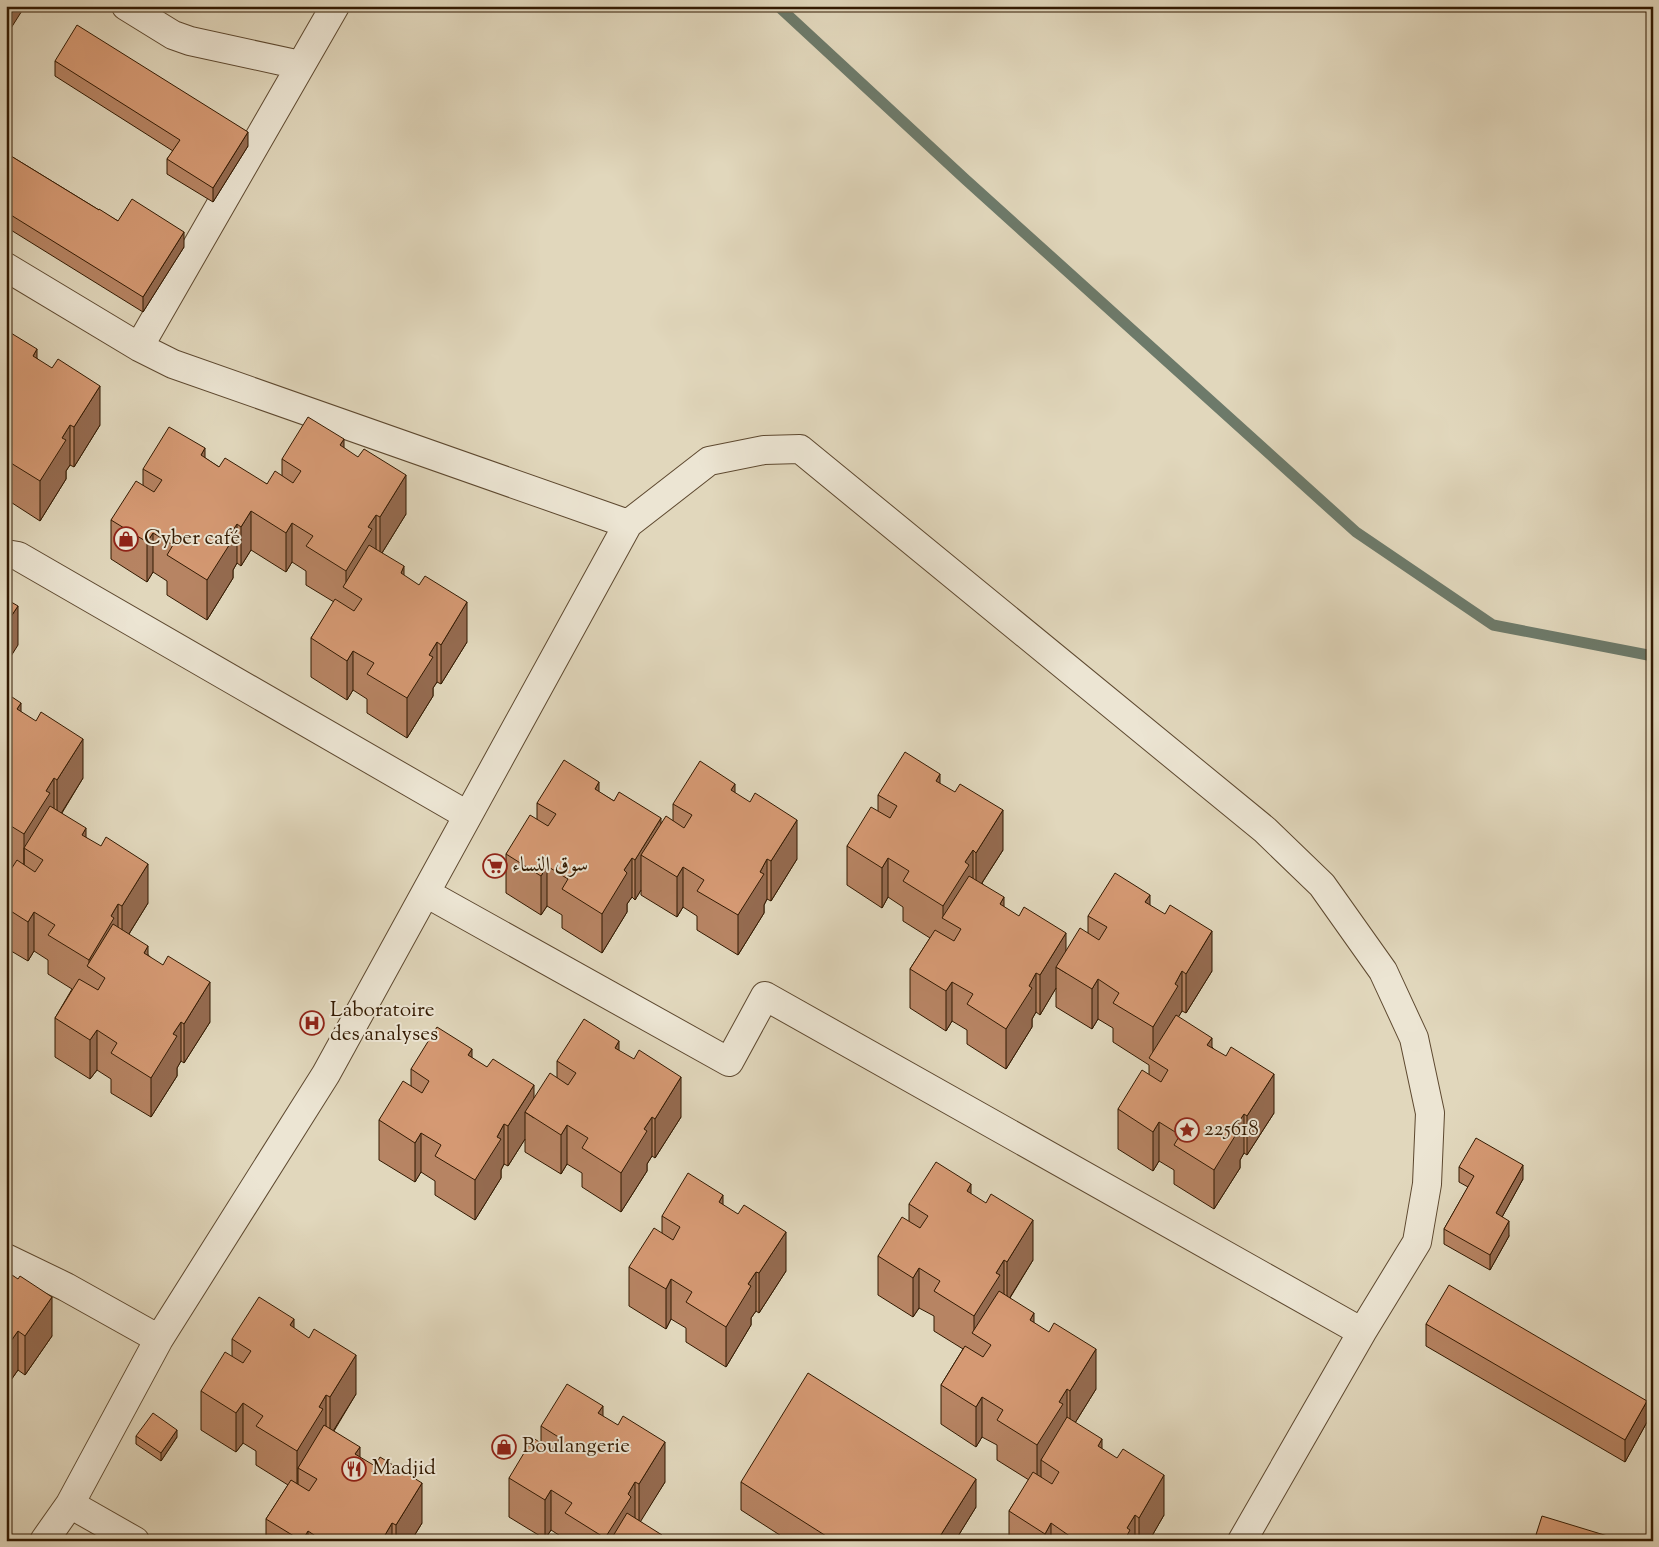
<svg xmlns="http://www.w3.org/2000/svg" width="1659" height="1547" font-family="'Sorts Mill Goudy',Amiri,serif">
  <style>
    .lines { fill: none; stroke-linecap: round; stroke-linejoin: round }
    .stream { stroke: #6d7a6a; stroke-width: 11 }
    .street-casing { stroke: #5e4930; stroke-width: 30 }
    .street { stroke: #ece5d3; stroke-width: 28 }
    .wall { fill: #b78463; stroke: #331a02 }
    .shaded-wall { fill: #956b50; stroke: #331a02 }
    .building { fill: #d59973; stroke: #331a02 }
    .labels { text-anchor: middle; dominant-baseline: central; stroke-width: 4; stroke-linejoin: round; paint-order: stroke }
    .poi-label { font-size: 21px; fill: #331a02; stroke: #ece5d3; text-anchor: start }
  </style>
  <rect width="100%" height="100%" fill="#e1d7bc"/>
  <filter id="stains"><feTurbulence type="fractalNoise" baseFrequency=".004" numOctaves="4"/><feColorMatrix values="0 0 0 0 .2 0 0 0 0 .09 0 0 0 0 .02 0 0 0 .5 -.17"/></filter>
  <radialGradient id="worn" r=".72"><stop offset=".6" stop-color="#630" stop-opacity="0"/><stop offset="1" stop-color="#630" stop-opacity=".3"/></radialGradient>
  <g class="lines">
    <path class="stream" d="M778,6L965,179L1356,532L1493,625L1653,656"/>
    <g class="street-casing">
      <path id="street" d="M126,6L173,35L190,41L300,65
        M6,267L139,347L173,364L628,524
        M139,347L335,6
        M6,554L18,556L467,815
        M426,893L729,1062L765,996L1362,1332
        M6,1258L66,1287L159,1339
        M70,1504L135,1541
        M44,1541L70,1504L159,1339L326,1074L628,524L709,461L764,450L800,449L1265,830L1322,885L1383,971L1414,1038L1430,1113L1427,1184L1417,1242L1362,1332L1242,1541"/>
    </g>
    <use href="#street" class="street"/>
  </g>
  <path class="wall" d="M55,61L248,146L213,202L167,174V159L173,151L55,76Z
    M6,153L99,210L118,221L184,247L143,312L6,227Z
    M6,330L37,358L100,425L74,467L70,465L66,471V479L40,521L6,499Z
    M344,448L406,514L382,553L467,642L441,684L437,682L433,688V696L407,738L367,713V699L353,690L347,700L311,677V638L334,602L306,585V571L292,562L286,572L251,550L241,566L237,563L233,570V578L207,620L167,595V581L153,572L147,582L111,559V520L143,486V469L205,458L219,467L267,484L282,476V459Z
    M6,693L21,712L83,778L62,813L86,837L148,903L129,934L210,1022L184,1063L181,1061L177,1068V1076L151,1117L111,1093V1079L97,1070L90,1079L55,1057V1018L72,989L48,974V960L34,951L28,961L6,948V877L13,867L6,863Z
    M940,784L1003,850L982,883L1004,907L1066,951L1088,933V916L1150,905L1212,971L1186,1013L1182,1011L1178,1017L1212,1047L1274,1113L1247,1155L1244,1153L1240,1160V1168L1214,1209L1174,1184V1170L1159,1161L1153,1171L1118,1149V1109L1149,1075V1065L1113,1042V1028L1098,1019L1092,1029L1056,1007V988L1040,1015L1036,1012L1032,1019V1027L1006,1069L967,1044V1030L952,1021L946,1031L910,1008V969L930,938L903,921V907L888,897L882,908L847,885V846L878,811V795Z
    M599,792L614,801L661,823L673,821V804L735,793L797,859L771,901L767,899L764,905V913L738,955L697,930V916L683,907L677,917L641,895V890L635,900L632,897L627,904V912L602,953L562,928V915L547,906L541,915L506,893V854L537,819V803Z
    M619,1050L681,1117L655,1158L652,1156L647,1164V1171L621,1212L582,1187V1173L567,1164L561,1174L525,1152V1139L508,1166L504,1164L501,1170V1178L475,1220L435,1195V1181L421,1172L415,1182L379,1160V1120L411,1086V1069L472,1058L534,1098L557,1078V1061Z
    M1459,1167L1523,1179L1502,1217L1509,1236L1490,1270L1444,1244V1229L1468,1187L1459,1182Z
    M971,1194L1033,1260L1010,1298L1034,1323L1096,1389L1075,1423L1102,1449L1164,1515L1149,1541H1009V1511L1029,1480L997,1460V1445L982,1437L976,1447L941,1424V1385L963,1349L934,1331V1316L919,1308L913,1317L878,1295V1256L909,1222V1204Z
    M723,1205L786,1271L759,1313L756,1311L751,1318V1325L726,1367L686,1342V1328L671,1319L666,1329L629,1306V1267L662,1233V1216Z
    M6,1265L9,1272L52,1336L25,1375L18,1370L11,1380V1395L6,1402Z
    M1426,1324L1647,1422L1625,1462L1426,1346Z
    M294,1328L356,1394L334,1431L360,1457L422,1523L411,1541H266V1519L288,1485L256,1465V1451L243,1443L236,1452L201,1430V1391L232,1356V1339Z
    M603,1416L665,1482L640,1521L662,1541H565V1539L551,1530L545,1539L509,1517V1478L541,1443V1426Z
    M136,1436L177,1437L161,1461L136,1444Z
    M741,1482L976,1507L955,1541H789L741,1510Z"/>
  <path class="shaded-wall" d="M15,6H25L6,36V21Z
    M248,132V146L213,202V188Z
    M184,232V247L143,312V297Z
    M37,349V389L33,356Z
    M100,386V425L74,467V427Z
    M70,425V465L66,471V479L40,521V481L62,438Z
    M344,439V478L340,445Z
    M205,448V488L201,455Z
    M406,475V514L380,556V517Z
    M251,511V550L241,566V527Z
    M376,515V554L346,589V571L368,527Z
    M292,523V562L286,572V533Z
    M237,524V563L233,570V578L207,620V580L229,536Z
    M153,533V572L147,582V542Z
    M404,566V606L401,573Z
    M467,602V642L441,684V645Z
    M18,606V645L6,664V624Z
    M437,642V682L433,688V696L407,738V698L429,655Z
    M353,651V690L347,700V661Z
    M21,703V742L17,709Z
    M83,739V778L57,820V780Z
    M940,774V813L936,781Z
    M54,778V818L24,848V874V834L46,791Z
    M599,782V821L595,789Z
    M735,784V823L731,790Z
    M1003,810V850L976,892V853Z
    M661,818V857L641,855V890L635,900V860Z
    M797,820V859L771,901V861Z
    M86,828V867L82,835Z
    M973,850V890L943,918V906L965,862Z
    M632,858V897L627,904V912L602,953V914L624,870Z
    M888,858V897L882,908V868Z
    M767,859V899L764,905V913L738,955V915L760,872Z
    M148,864V903L122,945V906Z
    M547,866V906L541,915V876Z
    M683,867V907L677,917V877Z
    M1150,895V935L1145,902Z
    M1004,897V937L1000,904Z
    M118,904V943L89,968V960L111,916Z
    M34,912V951L28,961V922Z
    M1212,931V971L1186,1013V974Z
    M1066,933V973L1056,967V988L1040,1015V975Z
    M148,946V986L144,953Z
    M1182,971V1011L1153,1060V1027L1175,984Z
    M1036,973V1012L1032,1019V1027L1006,1069V1029L1029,986Z
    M1098,979V1019L1092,1029V989Z
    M210,982V1022L184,1063V1024Z
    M952,982V1021L946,1031V991Z
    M181,1022V1061L177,1068V1076L151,1117V1078L173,1034Z
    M97,1030V1070L90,1079V1040Z
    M1212,1038V1077L1207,1045Z
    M619,1041V1080L615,1048Z
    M472,1049V1088L468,1055Z
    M1274,1074V1113L1247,1155V1116Z
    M681,1077V1117L655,1158V1119Z
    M534,1085V1118L525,1112V1139L508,1166V1126Z
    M1244,1114V1153L1240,1160V1168L1214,1209V1170L1236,1126Z
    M652,1117V1156L647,1164V1171L621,1212V1173L644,1129Z
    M1159,1122V1161L1153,1171V1132Z
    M504,1124V1164L501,1170V1178L475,1220V1180L497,1137Z
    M567,1125V1164L561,1174V1135Z
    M421,1133V1172L415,1182V1143Z
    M1523,1165V1179L1496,1228V1213Z
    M971,1184V1224L967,1191Z
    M723,1195V1235L719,1202Z
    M1033,1220V1260L1007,1302V1262Z
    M1509,1221V1236L1490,1270V1255Z
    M786,1232V1271L759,1313V1273Z
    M1004,1260V1300L974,1334V1316L996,1273Z
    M919,1268V1308L913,1317V1278Z
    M756,1272V1311L751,1318V1325L726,1367V1327L748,1284Z
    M671,1279V1319L666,1329V1289Z
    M52,1297V1336L25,1375V1336Z
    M1034,1313V1353L1030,1320Z
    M294,1319V1358L290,1325Z
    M18,1331V1370L11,1380V1395L6,1402V1348Z
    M1096,1349V1389L1070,1431V1391Z
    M356,1355V1394L330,1436V1397Z
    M1067,1389V1429L1041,1460V1479L1037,1485V1445L1059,1402Z
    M326,1395V1434L298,1468V1488L297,1490V1451L319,1407Z
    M982,1397V1437L976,1447V1407Z
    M1647,1401V1422L1625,1462V1440Z
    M243,1403V1443L236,1452V1413Z
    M603,1406V1445L598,1413Z
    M177,1430V1437L161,1461V1453Z
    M1102,1439V1479L1098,1446Z
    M665,1442V1482L639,1524V1484Z
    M360,1447V1487L355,1454Z
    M1164,1475V1515L1149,1541H1139V1518Z
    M976,1479V1507L955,1541H937Z
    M635,1482V1521L628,1541H605V1538L628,1494Z
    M422,1483V1523L411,1541H396V1525Z
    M551,1490V1530L545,1539V1500Z
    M1135,1515V1541H1124L1127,1528Z
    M392,1523V1541H385V1535Z
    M1051,1523V1541H1045V1534Z
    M308,1531V1541H302Z"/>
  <path class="building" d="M6,6H15L6,21Z
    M77,25L248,132L213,188L167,159L180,140L55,61Z
    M6,153L99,210V209L118,221L132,199L184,232L143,297L6,212Z
    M6,330L37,349L33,356L52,368L58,359L100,386L74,427L70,425L62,438L66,440L40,481L6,460Z
    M308,417L344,439L340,445L358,457L364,449L406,475L380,517L376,515L368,527L372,529L346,571L306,546L313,536L292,523L286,533L251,511L241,527L237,524L229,536L233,539L207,580L167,555L173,545L153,533L147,542L111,520L136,481L154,492L162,480L143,469L169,427L205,448L201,455L219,467L225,458L267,484L275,471L293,483L301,471L282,459Z
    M369,545L404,566L401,573L419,585L425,576L467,602L441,645L437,642L429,655L433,657L407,698L367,674L374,663L353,651L347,661L311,638L335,599L354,611L362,599L343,587Z
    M6,599L18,606L6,624Z
    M6,693L21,703L17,709L36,721L41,712L83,739L57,780L54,778L46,791L50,793L24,834L6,823Z
    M905,752L940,774L936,781L955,792L960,784L1003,810L976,853L973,850L965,862L969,865L943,906L903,881L909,871L888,858L882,868L847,846L871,807L890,818L897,806L878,795Z
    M564,760L599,782L595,789L614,801L619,792L661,818L635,860L632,858L624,870L627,873L602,914L562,889L568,879L547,866L541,876L506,854L530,815L548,826L556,814L537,803Z
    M700,761L735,784L731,790L750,802L755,793L797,820L771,861L767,859L760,872L764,874L738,915L697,891L704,880L683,867L677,877L641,855L666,816L684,828L692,815L673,804Z
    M50,806L86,828L82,835L101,846L106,837L148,864L122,906L118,904L111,916L114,918L89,960L48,935L55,925L34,912L28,922L6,908V877L17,860L35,872L43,860L24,848Z
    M1115,873L1150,895L1145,902L1165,914L1170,905L1212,931L1186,974L1182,971L1175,984L1178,986L1153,1027L1113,1003L1119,993L1098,979L1092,989L1056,967L1080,928L1099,940L1107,927L1088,916Z
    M969,876L1004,897L1000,904L1019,916L1024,907L1066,933L1040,975L1036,973L1029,986L1032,988L1006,1029L967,1004L973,994L952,982L946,991L910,969L935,930L954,941L961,929L942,918Z
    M113,924L148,946L144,953L163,965L168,956L210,982L184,1024L181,1022L173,1034L177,1036L151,1078L111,1053L117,1043L97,1030L90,1040L55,1018L79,979L98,990L105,978L87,966Z
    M1176,1015L1212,1038L1207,1045L1226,1056L1231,1047L1274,1074L1247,1116L1244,1114L1236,1126L1240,1128L1214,1170L1174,1145L1180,1135L1159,1122L1153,1132L1118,1109L1142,1070L1161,1082L1168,1070L1149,1058Z
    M584,1019L619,1041L615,1048L634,1059L639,1050L681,1077L655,1119L652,1117L644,1129L647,1131L621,1173L582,1148L588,1138L567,1125L561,1135L525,1112L550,1073L568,1085L576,1073L557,1061Z
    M437,1027L472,1049L468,1055L487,1067L493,1059L534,1085L508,1126L504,1124L497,1137L501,1139L475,1180L435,1156L441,1145L421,1133L415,1143L379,1120L403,1081L422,1093L429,1081L411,1069Z
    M1476,1138L1523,1165L1496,1213L1509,1221L1490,1255L1444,1229L1474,1176L1459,1167Z
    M936,1162L971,1184L967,1191L986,1203L991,1194L1033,1220L1007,1262L1004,1260L996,1273L1000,1275L974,1316L934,1291L940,1281L919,1268L913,1278L878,1256L902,1217L920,1228L928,1216L909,1204Z
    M688,1173L723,1195L719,1202L738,1214L744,1205L786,1232L759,1273L756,1272L748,1284L751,1286L726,1327L686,1302L692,1292L671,1279L666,1289L629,1267L654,1228L673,1240L680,1227L662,1216Z
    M6,1271L18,1279L20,1276L52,1297L25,1336L18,1331L6,1348Z
    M1449,1285L1647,1401L1625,1440L1426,1324Z
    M999,1291L1034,1313L1030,1320L1049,1332L1054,1323L1096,1349L1070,1391L1067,1389L1059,1402L1063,1404L1037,1445L997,1420L1003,1410L982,1397L976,1407L941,1385L965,1346L983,1357L991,1345L972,1333Z
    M259,1297L294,1319L290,1325L309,1338L314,1329L356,1355L330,1397L326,1395L319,1407L323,1409L297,1451L256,1426L263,1416L243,1403L236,1413L201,1391L225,1352L243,1363L251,1351L232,1339Z
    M6,1353L11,1356L6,1363Z
    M808,1373L976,1479L937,1541H834L741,1482Z
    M567,1384L603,1406L598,1413L618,1425L623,1416L665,1442L639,1484L635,1482L628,1494L631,1497L605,1538L565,1513L572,1503L551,1490L545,1500L509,1478L533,1438L552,1450L560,1438L541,1426Z
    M153,1413L177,1430L161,1453L136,1436Z
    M1067,1417L1102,1439L1098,1446L1117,1458L1123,1449L1164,1475L1139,1518L1135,1515L1127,1528L1130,1530L1124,1541H1069L1071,1537L1051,1523L1045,1534L1009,1511L1033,1472L1052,1484L1059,1472L1041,1460Z
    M324,1425L360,1447L355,1454L375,1466L380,1457L422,1483L396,1525L392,1523L385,1535L388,1538L386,1541H323L308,1531L302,1541L266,1519L291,1480L309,1491L317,1479L298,1468Z
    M627,1513L662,1535L659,1541H610Z
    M1542,1516L1624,1541H1534Z"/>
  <defs>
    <g id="shop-ring" transform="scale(1.25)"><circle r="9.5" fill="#ece5d3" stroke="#8f2418" stroke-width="1.5"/><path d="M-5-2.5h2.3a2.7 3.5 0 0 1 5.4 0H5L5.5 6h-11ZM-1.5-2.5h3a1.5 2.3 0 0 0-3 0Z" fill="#8f2418"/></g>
    <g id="supermarket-ring" transform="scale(1.25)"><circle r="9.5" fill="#ece5d3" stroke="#8f2418" stroke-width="1.5"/><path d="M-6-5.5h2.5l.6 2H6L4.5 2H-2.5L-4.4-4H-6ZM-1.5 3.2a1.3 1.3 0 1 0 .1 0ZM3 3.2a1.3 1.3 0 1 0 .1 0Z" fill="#8f2418"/></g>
    <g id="hospital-ring" transform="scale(1.25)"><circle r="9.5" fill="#ece5d3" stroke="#8f2418" stroke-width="1.5"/><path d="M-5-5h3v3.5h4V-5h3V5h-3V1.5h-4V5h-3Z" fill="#8f2418"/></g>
    <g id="sight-ring" transform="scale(1.25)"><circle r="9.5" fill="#ece5d3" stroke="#8f2418" stroke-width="1.5"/><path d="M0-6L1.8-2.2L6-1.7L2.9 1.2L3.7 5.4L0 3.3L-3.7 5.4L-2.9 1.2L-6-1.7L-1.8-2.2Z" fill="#8f2418"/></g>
    <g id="restaurant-ring" transform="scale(1.25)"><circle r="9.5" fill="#ece5d3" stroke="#8f2418" stroke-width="1.5"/><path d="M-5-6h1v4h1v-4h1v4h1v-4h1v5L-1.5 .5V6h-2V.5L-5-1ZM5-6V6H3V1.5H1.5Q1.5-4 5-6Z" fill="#8f2418"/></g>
  </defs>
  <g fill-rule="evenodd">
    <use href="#shop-ring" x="126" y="539"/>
    <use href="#supermarket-ring" x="495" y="866"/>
    <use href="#hospital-ring" x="312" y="1023"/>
    <use href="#sight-ring" x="1187" y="1130"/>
    <use href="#shop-ring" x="504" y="1447"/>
    <use href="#restaurant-ring" x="354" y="1469"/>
  </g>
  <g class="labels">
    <g class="poi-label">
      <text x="144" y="539">Cyber café</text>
      <text x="512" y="866">سوق النساء</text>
      <text x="330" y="1011">Laboratoire<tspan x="330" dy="24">des analyses</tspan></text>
      <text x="1204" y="1130">225618</text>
      <text x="522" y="1447">Boulangerie</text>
      <text x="372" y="1469">Madjid</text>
    </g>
  </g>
  <rect width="1659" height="1547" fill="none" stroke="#e1d7bc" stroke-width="25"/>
  <rect x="8" y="8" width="1644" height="1532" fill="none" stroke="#331a02" stroke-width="2.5"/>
  <rect x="12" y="12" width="1634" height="1522" fill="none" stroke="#331a02"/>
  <rect width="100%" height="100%" filter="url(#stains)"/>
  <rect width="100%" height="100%" fill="url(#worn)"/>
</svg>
